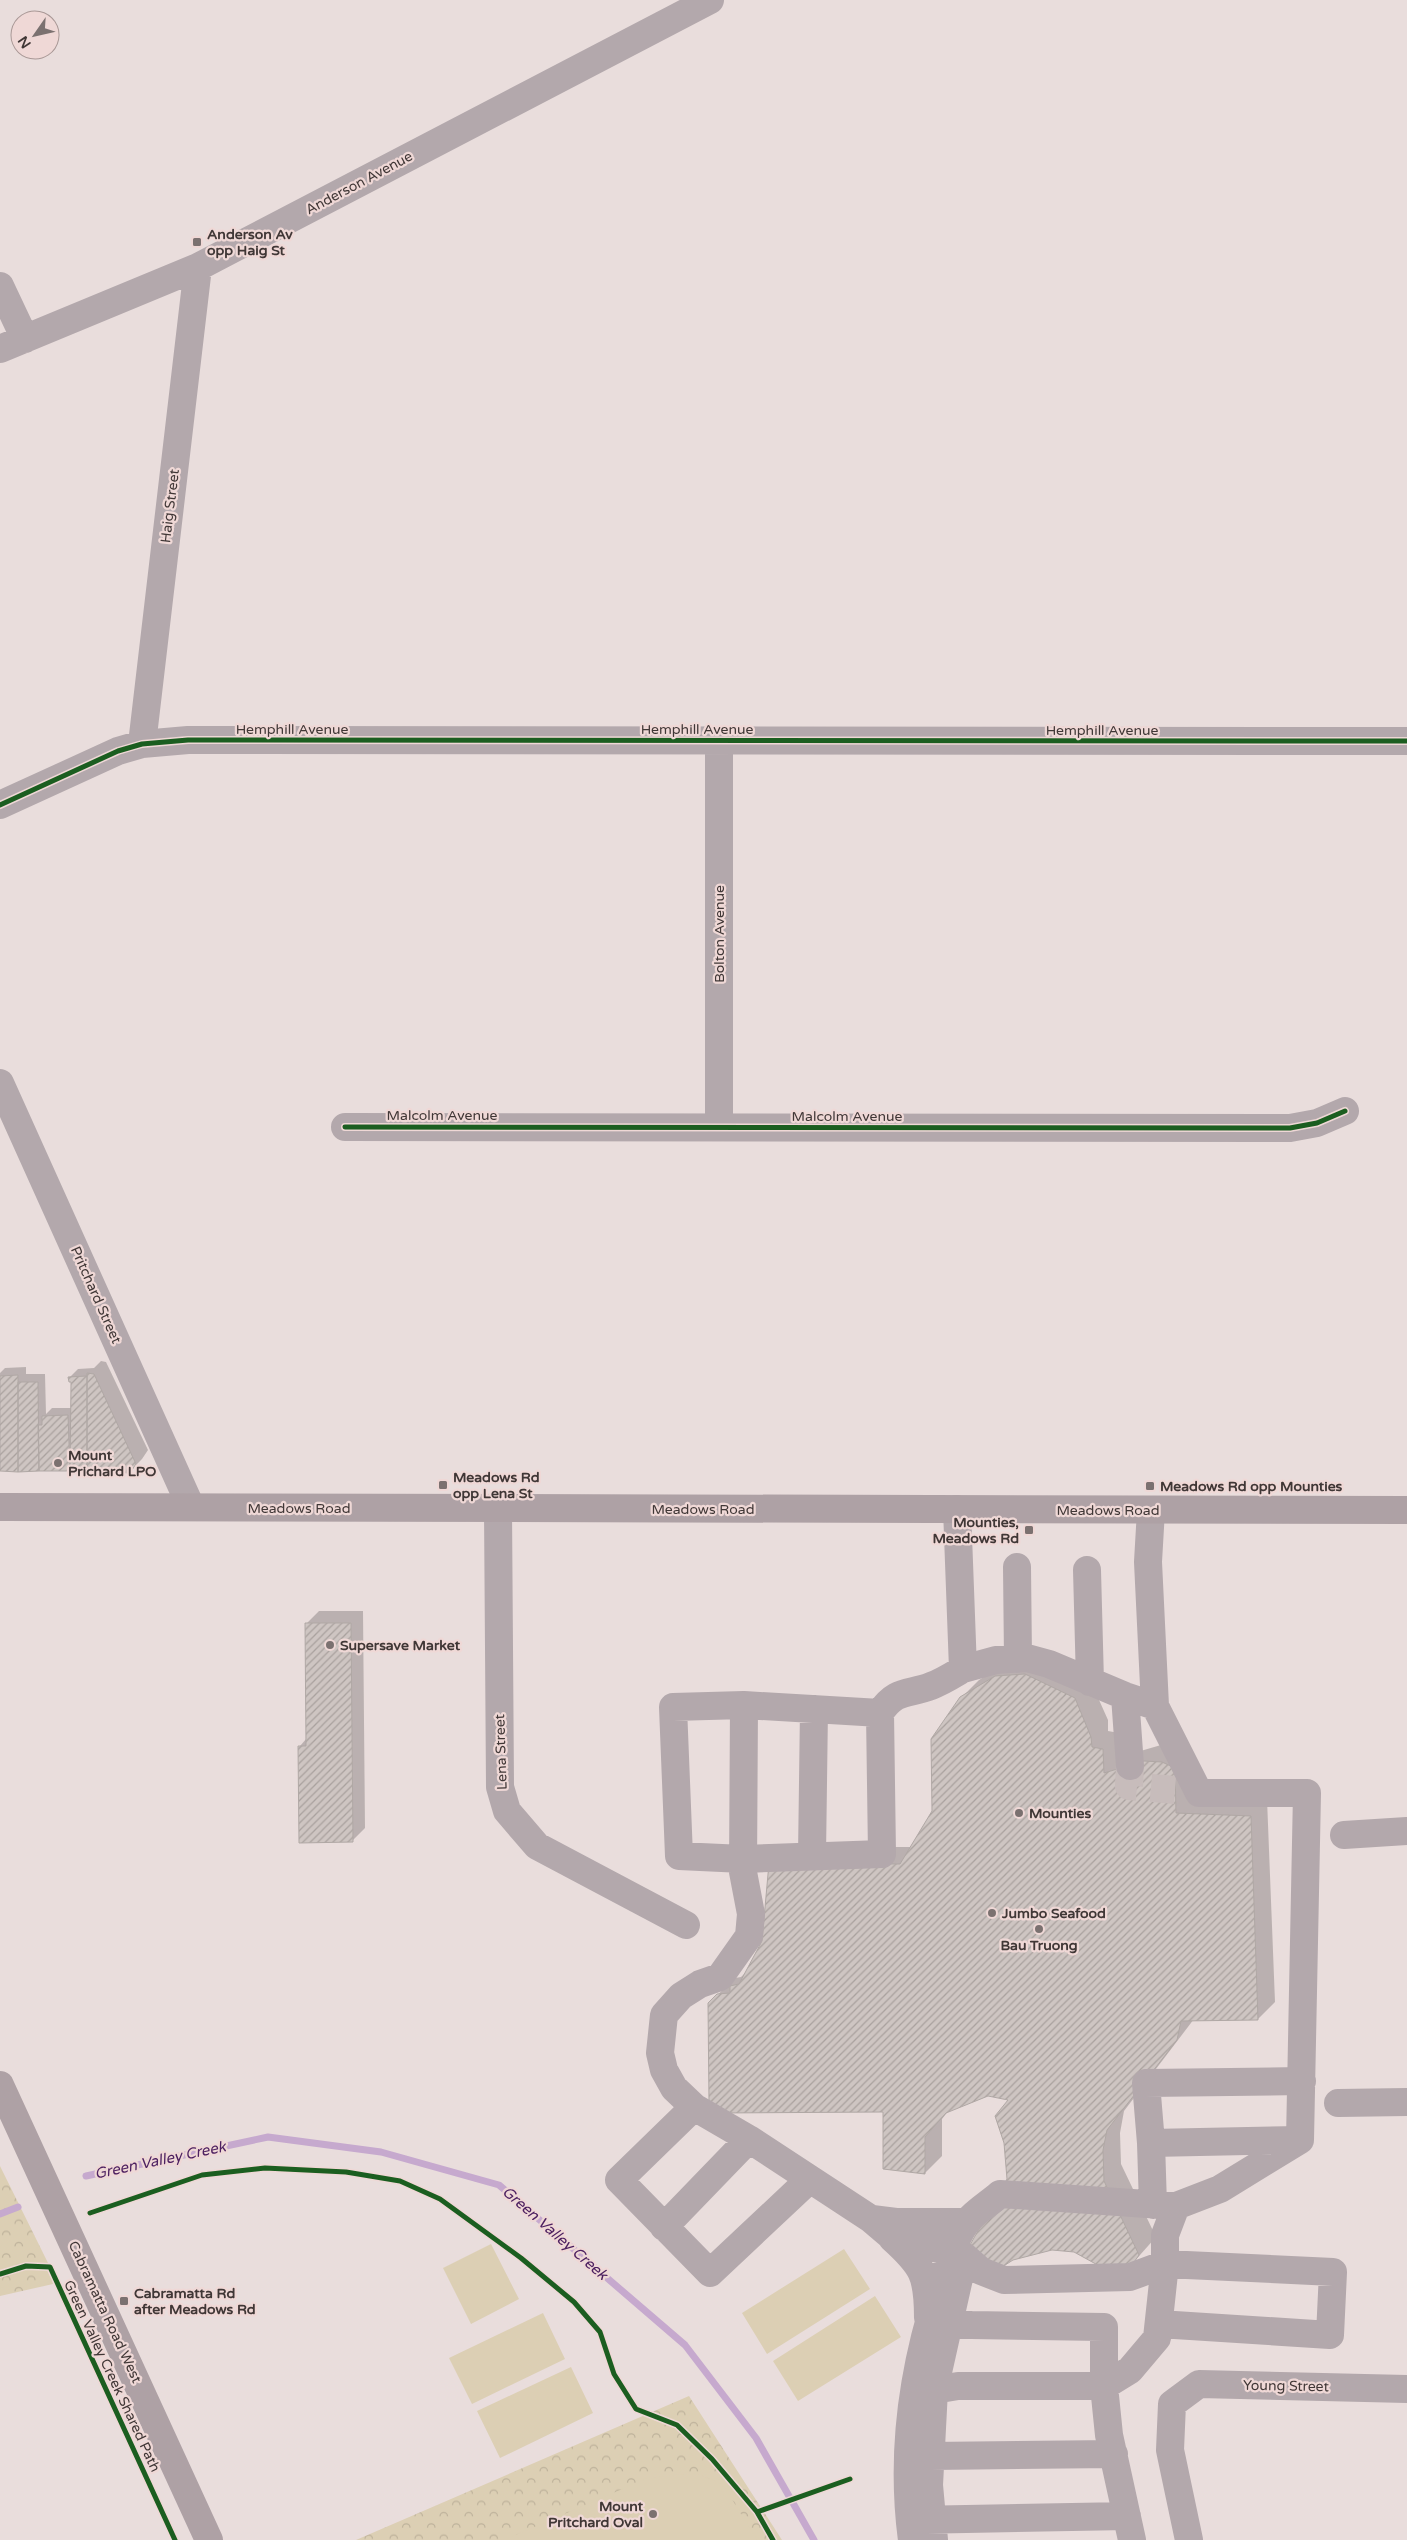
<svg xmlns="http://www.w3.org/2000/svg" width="1407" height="2540" font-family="'Varela Round',sans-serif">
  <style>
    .park { fill: url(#park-crowns) }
    .pitch { fill: #dccfb4 }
    .shadow { fill: #0003 }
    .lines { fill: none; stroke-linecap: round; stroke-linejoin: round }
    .stream { stroke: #c6a9ce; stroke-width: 7 }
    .building { fill: url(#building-hatch); stroke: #b0a8a5 }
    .minor-tunnel { stroke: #c7bcbb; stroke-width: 28; stroke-dasharray: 28 14; stroke-linecap: butt }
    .minor { stroke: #b3a8ac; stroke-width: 28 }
    .major { stroke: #aea1a5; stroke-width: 28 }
    .cycleway-casing { stroke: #efd8d6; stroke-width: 8 }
    .cycleway { stroke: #1b5e20; stroke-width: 5 }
    .poi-dot { fill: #7b7170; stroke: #efd8d6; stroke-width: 2 }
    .labels { text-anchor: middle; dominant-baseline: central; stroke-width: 4.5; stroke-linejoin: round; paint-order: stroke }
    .street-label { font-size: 14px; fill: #403736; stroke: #efd8d6 }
    .poi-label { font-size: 14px; font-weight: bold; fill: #403736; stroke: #efd8d6; text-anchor: start }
    .water-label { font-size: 15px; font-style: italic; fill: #4d2060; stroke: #efd8d6 }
  </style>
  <defs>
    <pattern id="park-crowns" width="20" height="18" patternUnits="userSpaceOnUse" patternTransform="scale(1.25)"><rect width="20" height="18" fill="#dccfb4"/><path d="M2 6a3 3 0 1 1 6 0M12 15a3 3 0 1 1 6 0" fill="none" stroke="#beb29b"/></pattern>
    <pattern id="building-hatch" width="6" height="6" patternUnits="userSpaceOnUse" patternTransform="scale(1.25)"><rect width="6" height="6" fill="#cec5c2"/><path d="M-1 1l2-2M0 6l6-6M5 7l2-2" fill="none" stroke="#a9a19e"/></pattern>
  </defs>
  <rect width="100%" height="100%" fill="#e9dddc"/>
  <path class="park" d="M0,2166L50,2267L53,2284L0,2296Z
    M689,2396L782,2540H356Z"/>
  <path class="pitch" d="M491,2244L519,2299L471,2324L443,2268Z
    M844,2249L870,2289L767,2354L742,2313Z
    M875,2296L901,2337L798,2401L773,2361Z
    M543,2313L565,2359L472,2404L449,2358Z
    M571,2367L593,2413L500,2458L477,2411Z
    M695,2473L718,2482L725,2488L757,2540H504L648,2478Z"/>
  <path class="shadow" d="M101,1361L106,1362L148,1450L142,1459L129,1472L1,1470L0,1373L5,1368L26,1367V1374H45L46,1414L52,1408H72L73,1381L70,1377L78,1369L94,1368Z
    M319,1611H363L365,1828L352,1841L300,1746L307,1738L306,1624Z
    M1013,1659L1091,1682L1108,1720V1731L1119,1733L1120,1757L1161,1745L1193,1797L1267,1799L1275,2002L1258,2019H1194L1124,2111L1120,2133L1121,2164L1156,2237L1132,2264L1008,2179L1011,2099L988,2095L949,2110L942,2119V2156L925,2173L884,2110L709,2003L735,1978L741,1977L748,1970L763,1941L787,1847H911L933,1811L961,1698L979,1680Z"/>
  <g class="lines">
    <path class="stream" d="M86,2176L268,2137L381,2152L499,2185L685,2345L756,2438L814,2540
      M0,2214L18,2207"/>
  </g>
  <path class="building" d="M87,1373L94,1374L136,1464L130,1473L87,1471Z
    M18,1375V1472L0,1471V1376Z
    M87,1376V1471H70L71,1382H69L68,1377Z
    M18,1382H38L39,1471L18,1472Z
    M68,1415L70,1471H39L38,1425H42V1416Z
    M305,1623H351L353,1842L299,1843L298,1746H306Z
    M1025,1674L1075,1698L1091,1737L1092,1747L1103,1749L1104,1773L1144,1761L1162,1762L1175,1768L1176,1813L1251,1816L1258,2020L1181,2021L1177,2040L1107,2130L1103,2150L1104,2181L1139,2255L1132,2265L1114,2274L1074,2252L1052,2250L1013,2260L991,2274L970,2245L1007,2179L1004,2143L995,2116L1008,2100L988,2096L946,2113L925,2137V2174L883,2169V2112L719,2113L709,2102L708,2003L717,1994L730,1993V1986L739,1984L762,1941L769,1863L900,1864L932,1811L931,1739L960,1697L995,1676Z"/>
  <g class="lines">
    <path class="minor-tunnel" d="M1130,1766L1129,1786L1175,1790"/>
    <path class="minor" d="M0,286L25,339
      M0,349L198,267L710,0
      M719,741V1127
      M142,744L198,267
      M0,805L118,751L142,744L188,740L1407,741
      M0,1083L191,1507
      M345,1127L1290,1128L1317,1123L1345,1111
      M498,1509L500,1787L507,1811L537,1846L686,1925
      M957,1509L963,1669C953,1675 942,1682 931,1686C909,1695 896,1688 880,1713L744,1705L743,1872L751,1914L749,1936L720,1977L700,1984L681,1996L664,2015L660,2053L664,2070L674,2088L694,2107L749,2139L871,2219L891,2236L964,2256L981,2271L1004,2280L1130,2277L1165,2264L1333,2272L1330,2335L1159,2324
      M1017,1567L1018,1659
      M1087,1570L1090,1682
      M963,1669L996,1660L1027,1658L1049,1664L1125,1696L1155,1706
      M1125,1696L1130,1766
      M744,1705L673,1707L679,1856L743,1859L882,1854L880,1713
      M1344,1835L1407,1831
      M812,1856L814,1709
      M1338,2103L1407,2102
      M694,2107L619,2180L710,2273L810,2179
      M1151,2143L1146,2083L1302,2081
      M1153,2205L1151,2143L1300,2140
      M872,2219L896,2222H967
      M664,2227L749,2139
      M892,2238C923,2266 928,2275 928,2318L950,2323L971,2325L1104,2327V2386H958L934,2390
      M930,2456L1114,2454
      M914,2520L1127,2516
      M912,2540C900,2450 914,2359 944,2274C950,2257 956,2235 968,2221C976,2211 990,2203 1000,2194L1176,2206
      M934,2540L929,2485L934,2390L962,2265
      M1132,2540L1109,2435L1104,2386L1130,2370L1157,2338L1165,2264V2235L1176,2206L1220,2189L1300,2140L1307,1793H1199L1155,1706L1148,1562L1151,1510
      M1189,2540L1170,2450L1172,2404L1199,2384L1407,2389"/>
    <path class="major" d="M0,1507L1407,1510
      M0,2085L209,2540"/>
    <g class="cycleway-casing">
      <path id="cycleway" d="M0,805L118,751L142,744L188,740L1407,741
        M345,1127L1290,1128L1317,1123L1345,1111
        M90,2213L202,2175L265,2168L346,2172L400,2181L440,2199L521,2258L574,2302L600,2332L614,2374L636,2409L677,2425L712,2459L757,2512L773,2540
        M0,2274L26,2266L50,2267L175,2540
        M757,2512L850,2479"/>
    </g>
    <use href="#cycleway" class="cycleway"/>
  </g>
  <g class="poi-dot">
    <rect x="192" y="237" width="10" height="10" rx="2.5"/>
    <circle cx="58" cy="1463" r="5"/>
    <rect x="438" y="1480" width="10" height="10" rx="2.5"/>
    <rect x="1145" y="1481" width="10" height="10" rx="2.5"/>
    <rect x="1024" y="1525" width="10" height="10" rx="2.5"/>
    <circle cx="330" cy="1645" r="5"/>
    <circle cx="1019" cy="1813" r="5"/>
    <circle cx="992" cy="1913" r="5"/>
    <circle cx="1039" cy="1929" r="5"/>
    <rect x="119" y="2296" width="10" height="10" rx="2.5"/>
    <circle cx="653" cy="2514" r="5"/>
  </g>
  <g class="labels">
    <g class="street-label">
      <text transform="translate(359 183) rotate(-28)">Anderson Avenue</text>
      <text transform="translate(170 506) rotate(-83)">Haig Street</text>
      <text x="292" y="729">Hemphill Avenue</text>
      <text x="697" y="729">Hemphill Avenue</text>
      <text x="1102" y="730">Hemphill Avenue</text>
      <text transform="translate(719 934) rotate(-90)">Bolton Avenue</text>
      <text x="442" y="1115">Malcolm Avenue</text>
      <text x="847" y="1116">Malcolm Avenue</text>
      <text transform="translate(96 1295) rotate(66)">Pritchard Street</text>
      <text x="299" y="1508">Meadows Road</text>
      <text x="703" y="1509">Meadows Road</text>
      <text x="1108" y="1510">Meadows Road</text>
      <text transform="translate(501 1752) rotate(-92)">Lena Street</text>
      <text transform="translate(105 2312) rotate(65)">Cabramatta Road West</text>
      <text transform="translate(112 2376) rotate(65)">Green Valley Creek Shared Path</text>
      <text transform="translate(1286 2386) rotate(1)">Young Street</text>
    </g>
    <g class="poi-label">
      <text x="207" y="234">Anderson Av<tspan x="207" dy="16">opp Haig St</tspan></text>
      <text x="68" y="1455">Mount<tspan x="68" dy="16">Prichard LPO</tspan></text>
      <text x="453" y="1477">Meadows Rd<tspan x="453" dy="16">opp Lena St</tspan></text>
      <text x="1160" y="1486">Meadows Rd opp Mounties</text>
      <text x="1019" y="1522" text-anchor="end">Mounties,<tspan x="1019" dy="16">Meadows Rd</tspan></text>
      <text x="340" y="1645">Supersave Market</text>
      <text x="1029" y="1813">Mounties</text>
      <text x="1002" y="1913">Jumbo Seafood</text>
      <text x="1039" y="1945" text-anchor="middle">Bau Truong</text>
      <text x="134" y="2293">Cabramatta Rd<tspan x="134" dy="16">after Meadows Rd</tspan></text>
      <text x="643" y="2506" text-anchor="end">Mount<tspan x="643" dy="16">Pritchard Oval</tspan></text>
    </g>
    <g class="water-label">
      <text transform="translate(160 2160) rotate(-12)">Green Valley Creek</text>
      <text transform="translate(555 2233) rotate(41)">Green Valley Creek</text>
    </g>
  </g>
  <g transform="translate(35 35) rotate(236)"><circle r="24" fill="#efd8d6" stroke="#a99896"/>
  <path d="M0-4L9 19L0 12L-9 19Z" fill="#7b7170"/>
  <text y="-8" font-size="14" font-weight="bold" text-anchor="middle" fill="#403736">N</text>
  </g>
</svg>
